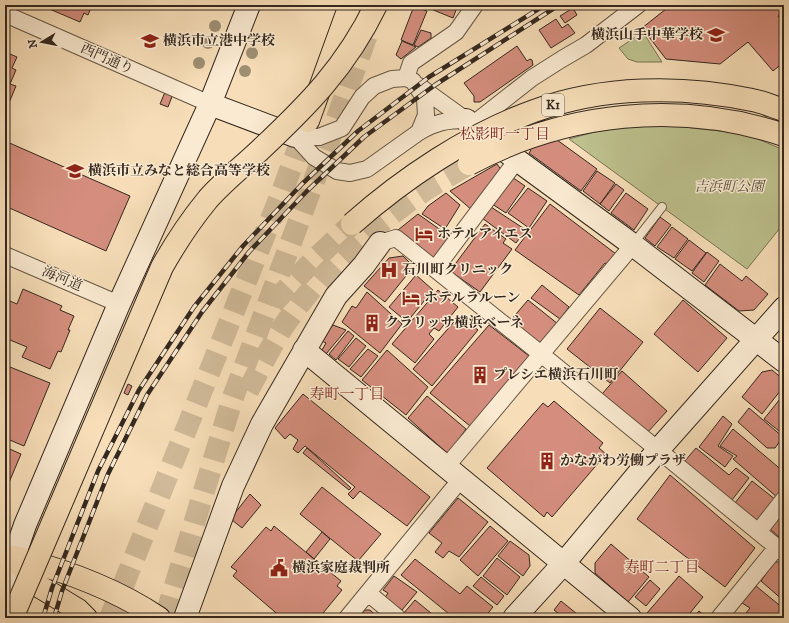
<svg xmlns="http://www.w3.org/2000/svg" width="789" height="623" font-family="'IM FELL DW Pica','Noto Serif JP',serif">
  <style>
    .green { fill: #bdc18e; stroke: #787456 }
    .building { fill: #d58e7e; stroke: #34281f }
    .lines { fill: none; stroke-linecap: round; stroke-linejoin: round }
    .highway-tunnel { stroke: #d0ba99; stroke-width: 22; stroke-dasharray: 22 11; stroke-linecap: butt }
    .lane-casing { stroke: #655645; stroke-width: 10 }
    .street-casing { stroke: #655645; stroke-width: 18 }
    .secondary-casing { stroke: #34281f; stroke-width: 24 }
    .primary-casing { stroke: #34281f; stroke-width: 24 }
    .highway-casing { stroke: #34281f; stroke-width: 24 }
    .lane { stroke: #faead1; stroke-width: 8 }
    .street { stroke: #faead1; stroke-width: 16 }
    .secondary { stroke: #faead1; stroke-width: 22 }
    .primary { stroke: #f7deb8; stroke-width: 22 }
    .highway { stroke: #f7deb8; stroke-width: 22 }
    .rail-casing { stroke: #34281f; stroke-width: 4.5 }
    .rail { stroke: #faead1; stroke-width: 3; stroke-dasharray: 9; stroke-linecap: butt }
    .highway-bridge-casing { stroke: #34281f; stroke-width: 24; stroke-linecap: butt }
    .highway-bridge { stroke: #f7deb8; stroke-width: 22 }
    .tree { fill: #9e8f73 }
    .labels { text-anchor: middle; dominant-baseline: central; stroke-width: 3; stroke-linejoin: round; paint-order: stroke }
    .shield { fill: #faead1; stroke: #6f6254; stroke-width: 1 }
    .shield-label { font-size: 13px; font-weight: bold; fill: #34281f }
    .poi-label { font-size: 14px; font-weight: bold; fill: #34281f; stroke: #faead1; text-anchor: start }
    .street-label { font-size: 14px; fill: #34281f; stroke: #faead1 }
    .park-label { font-size: 14px; font-style: italic; fill: #564e3b; stroke: #faead1 }
    .neighbourhood-label { font-size: 15px; fill: #7a1f14; stroke: #faead1 }
  </style>
  <rect width="100%" height="100%" fill="#f7deb8"/>
  <filter id="stains"><feTurbulence type="fractalNoise" baseFrequency=".005" numOctaves="4"/><feColorMatrix values="0 0 0 0 .2 0 0 0 0 .09 0 0 0 0 .02 0 0 0 .5 -.17"/></filter>
  <radialGradient id="worn" r=".72"><stop offset=".6" stop-color="#630" stop-opacity="0"/><stop offset="1" stop-color="#630" stop-opacity=".3"/></radialGradient>
  <path class="green" d="M643,32L662,62H637L628,59L619,48Z
    M667,125L746,134L784,150V223L747,269L569,139L605,129Z"/>
  <path class="building" d="M40,5H92L88,15L84,13L80,22Z
    M421,5H458L453,18Z
    M671,5H784V11L778,16L784,24V62L773,71L748,42L720,64L666,59L642,28Z
    M414,6L427,11L413,45L401,40Z
    M573,8L577,15L565,23L560,16Z
    M556,19L562,28L568,24L575,33L551,48L539,30Z
    M421,30L431,33V38L418,47L414,45Z
    M402,41L416,47L401,59L396,55Z
    M517,46L527,61L530,59L532,60L533,65L480,102H474V96L464,83Z
    M5,52L17,57L12,68L16,70L10,84L16,86L6,110Z
    M171,78L178,81L168,107L160,104Z
    M553,137L597,169L581,191L529,153L531,150L528,148Z
    M5,141L130,196L106,251L5,206Z
    M497,164L502,171L473,211L450,191Z
    M597,171L615,183L600,204L583,191Z
    M512,177L525,186L506,213L492,204Z
    M616,184L624,190L609,211L600,204Z
    M528,188L547,201L529,228L508,213Z
    M446,193L460,205L445,229L422,214L428,206Z
    M626,193L648,209L634,230L611,213Z
    M550,204L616,254L608,265L605,263L579,295L515,250Z
    M491,207L526,230L516,243L482,218Z
    M418,214L452,238L435,259L398,230Z
    M660,217L671,225L655,246L645,238Z
    M485,224L506,239L503,243L512,249L480,292L450,271Z
    M672,227L688,239L674,258L657,247Z
    M689,240L706,253L692,271L675,259Z
    M707,252L719,261L704,282L692,273Z
    M403,256L409,262L405,267L410,271L385,302L364,286L389,258Z
    M720,264L742,281L746,276L768,294L754,310L739,311L705,285Z
    M416,275L433,290L407,322L389,307Z
    M542,285L569,307L560,319L531,298Z
    M23,289L62,306L60,310L74,316L68,330H70L61,352L58,351L50,369L22,357L27,347L5,338V299L17,304Z
    M438,290L458,307L439,331L434,328L429,334L434,339L415,363L392,344Z
    M367,292L402,324L380,353L342,322L352,306L356,308Z
    M528,300L558,324L541,345L510,321Z
    M683,300L727,338L698,372L654,334Z
    M600,308L643,342L610,383L567,349Z
    M459,316L478,330L432,386L413,369Z
    M333,325L346,330L326,354L322,350L326,343L320,340Z
    M489,325L529,356L470,426L430,393Z
    M348,331L354,336L336,360L329,354Z
    M356,338L366,346L349,367L338,359Z
    M368,349L378,356L361,377L350,369Z
    M387,350L428,387L406,415L362,380Z
    M5,365L50,383L24,446L5,438Z
    M772,370L784,380V386L762,414L742,397L762,372Z
    M622,371L667,411L647,433L602,394Z
    M128,384L132,386L128,395L124,393Z
    M303,394L430,497L407,526L360,491L353,499L348,494L355,487L305,446L298,453L293,449L298,440L290,434L285,439L275,428Z
    M784,394V435L764,419Z
    M427,396L466,429L448,454L408,418Z
    M554,401L603,443L599,448L606,454L552,517L547,512L544,517L487,468L543,403L548,407Z
    M749,408L783,437L775,448H767L738,422Z
    M723,416L732,424L718,446L733,456L725,467L699,447Z
    M733,429L784,472V476L780,481L784,484V490L778,498L733,459L737,456L720,446Z
    M5,447L21,454L5,492Z
    M307,448L351,488L349,490L303,453Z
    M696,448L729,475L736,468L749,478L732,500L684,462Z
    M670,475L755,548L725,587L637,519Z
    M752,481L776,500L760,520H755L735,503Z
    M322,487L381,534L358,561L300,514Z
    M250,494L261,505L242,528L232,520L235,513Z
    M458,498L488,522L459,557L449,551L443,558L435,552L442,543L429,533Z
    M784,509V531L779,537L769,528Z
    M274,526L341,581L337,586L342,590L319,618H282L233,576L237,571L231,567L266,527L271,531Z
    M490,526L508,541L478,576L460,560Z
    M322,532L330,539L314,559L306,552Z
    M510,541L529,555L530,566L523,576L498,556Z
    M611,544L649,577L628,602L595,573V563Z
    M497,558L520,577L507,595L483,576Z
    M415,559L460,594L467,586L493,607L484,618H454L401,575Z
    M774,562H779L784,566V601L761,581Z
    M394,576L417,592L402,610L384,599L388,593L383,590Z
    M679,576L703,597L686,618H653L647,613Z
    M481,577L504,596L497,605L473,586Z
    M650,580L660,589L646,606L635,597Z
    M756,586L784,609V618H753L746,613L750,608L742,603Z
    M415,600L437,618H407L403,614Z
    M561,601L582,618H564L554,610Z
    M365,610H370L379,618H358Z
    M699,611L707,618H693Z"/>
  <g class="lines">
    <path class="highway-tunnel" d="M273,303L311,263L352,224
      M248,391C259,370 270,348 283,327C317,276 365,233 415,197C432,185 451,175 469,164
      M110,618L282,192L308,122
      M165,618L232,400L330,138L369,29"/>
    <g class="lane-casing">
      <path id="lane" d="M633,244L662,207"/>
    </g>
    <g class="street-casing">
      <path id="street" d="M5,14L210,104
        M406,78L413,81L425,99L426,115L419,132L367,169L350,173L337,171L314,157L295,136L319,137L342,128L362,97L374,86L392,79Z
        M406,78L411,63L456,32L475,5
        M419,86L466,120
        M472,125L532,78L562,59L586,45L638,5
        M419,132C436,122 447,120 466,120
        M380,243L396,238L541,354L784,553
        M5,255L119,304
        M435,269L517,160
        M446,467L633,245
        M758,532L784,499
        M368,593L398,618
        M347,618L461,479
        M719,618L777,547"/>
    </g>
    <g class="secondary-casing">
      <path id="secondary" d="M210,104L295,136
        M466,120L517,160L633,245L784,361
        M304,350L630,618
        M5,583L25,525L119,304L210,104L249,5
        M185,618L233,486L262,424L336,296L364,265L380,243
        M514,618L564,563L658,450L784,308"/>
    </g>
    <g class="primary-casing">
      <path id="primary" d="M17,558C67,571 116,589 159,618"/>
    </g>
    <g class="highway-casing">
      <path id="highway" d="M308,121L350,5
        M14,557L37,585L78,610L86,618"/>
    </g>
    <use href="#lane" class="lane"/>
    <use href="#street" class="street"/>
    <use href="#secondary" class="secondary"/>
    <use href="#primary" class="primary"/>
    <use href="#highway" class="highway"/>
    <g class="rail-casing">
      <path id="rail" d="M43,618L52,588L98,471L139,390L194,307L243,246L302,184L358,131L429,77L545,5
        M54,618L62,591L108,474L147,395L202,312L249,252L307,191L364,137L435,85L559,5"/>
    </g>
    <use href="#rail" class="rail"/>
    <g class="highway-bridge-casing">
      <path id="highway-bridge" d="M469,164C566,112 679,100 784,135
        M352,224C404,178 468,135 534,111C602,86 682,85 752,100C763,102 774,107 784,110
        M12,618L162,267C176,242 190,221 208,199C223,182 242,167 259,151C308,105 346,67 376,5"/>
    </g>
    <use href="#highway-bridge" class="highway-bridge"/>
  </g>
  <g class="tree">
    <circle cx="215" cy="26" r="6"/>
    <circle cx="208" cy="43" r="6"/>
    <circle cx="252" cy="53" r="6"/>
    <circle cx="199" cy="63" r="6"/>
    <circle cx="245" cy="71" r="6"/>
  </g>
  <defs>
    <g id="school-bare" transform="scale(1.38)"><path d="M0-5L7-2L0 1L-7-2ZM-4 1L0 2.5L4 1V4Q0 6-4 4Z" fill="#8f2418" stroke="#faead1" stroke-width="2.5" paint-order="stroke"/></g>
    <g id="hotel-bare" transform="scale(1.38)"><path d="M-6-4.5h1.5V1H6V5H4.5V3h-9V5H-6ZM-4 0a1.8 1.8 0 1 1 3.6 0ZM.5 0V-2.5h3Q6-2.5 6 0Z" fill="#8f2418" stroke="#faead1" stroke-width="2.5" paint-order="stroke"/></g>
    <g id="hospital-bare" transform="scale(1.38)"><path d="M-5-5h3v3.5h4V-5h3V5h-3V1.5h-4V5h-3Z" fill="#8f2418" stroke="#faead1" stroke-width="2.5" paint-order="stroke"/></g>
    <g id="building-bare" transform="scale(1.38)"><path d="M-4-6H4V6H1V3H-1V6H-4ZM-2.5-4.3h1.7v1.8h-1.7ZM.8-4.3h1.7v1.8H.8ZM-2.5-1h1.7V.8h-1.7ZM.8-1h1.7V.8H.8Z" fill="#8f2418" stroke="#faead1" stroke-width="2.5" paint-order="stroke"/></g>
    <g id="civic-bare" transform="scale(1.38)"><path d="M-.6-6.5H3V-4.5H.6V-3L4-1V1h2V6H-6V1h2V-1L-.6-3ZM-1.2 2.5V6h2.4V2.5Z" fill="#8f2418" stroke="#faead1" stroke-width="2.5" paint-order="stroke"/></g>
  </defs>
  <g fill-rule="evenodd">
    <use href="#school-bare" x="716" y="35"/>
    <use href="#school-bare" x="150" y="41"/>
    <use href="#school-bare" x="75" y="171"/>
    <use href="#hotel-bare" x="424" y="234"/>
    <use href="#hospital-bare" x="389" y="270"/>
    <use href="#hotel-bare" x="411" y="298"/>
    <use href="#building-bare" x="372" y="323"/>
    <use href="#building-bare" x="480" y="375"/>
    <use href="#building-bare" x="547" y="461"/>
    <use href="#civic-bare" x="279" y="568"/>
  </g>
  <g class="labels">
    <rect class="shield" x="542" y="94" width="22" height="22" rx="3"/>
    <g class="shield-label">
      <text x="553" y="105">K1</text>
    </g>
    <g class="poi-label">
      <text x="703" y="35" text-anchor="end">横浜山手中華学校</text>
      <text x="163" y="41">横浜市立港中学校</text>
      <text x="88" y="171">横浜市立みなと総合高等学校</text>
      <text x="437" y="234">ホテルアイエス</text>
      <text x="402" y="270">石川町クリニック</text>
      <text x="424" y="298">ホテルラルーン</text>
      <text x="385" y="323">クラリッサ横浜ベーネ</text>
      <text x="493" y="375">プレシエ横浜石川町</text>
      <text x="560" y="461">かながわ労働プラザ</text>
      <text x="292" y="568">横浜家庭裁判所</text>
    </g>
    <g class="street-label">
      <text transform="translate(107 59) rotate(24)">西門通り</text>
      <text transform="translate(62 279) rotate(23)">海河道</text>
    </g>
    <g class="park-label">
      <text x="729" y="187">吉浜町公園</text>
    </g>
    <g class="neighbourhood-label">
      <text x="505" y="134">松影町一丁目</text>
      <text x="347" y="394">寿町一丁目</text>
      <text x="662" y="567">寿町二丁目</text>
    </g>
  </g>
  <rect width="789" height="623" fill="none" stroke="#f7deb8" stroke-width="20"/>
  <rect x="6" y="6" width="777" height="611" fill="none" stroke="#34281f" stroke-width="2"/>
  <rect x="10" y="10" width="769" height="603" fill="none" stroke="#34281f"/>
  <g transform="translate(42 42) rotate(260)" stroke="#faead1" stroke-width="3" paint-order="stroke">
  <path d="M0-3L7 15L0 10L-7 15Z" fill="#34281f"/>
  <text y="-6" font-size="11" font-weight="bold" text-anchor="middle" fill="#34281f">N</text>
  </g>
  <rect width="100%" height="100%" filter="url(#stains)"/>
  <rect width="100%" height="100%" fill="url(#worn)"/>
</svg>
